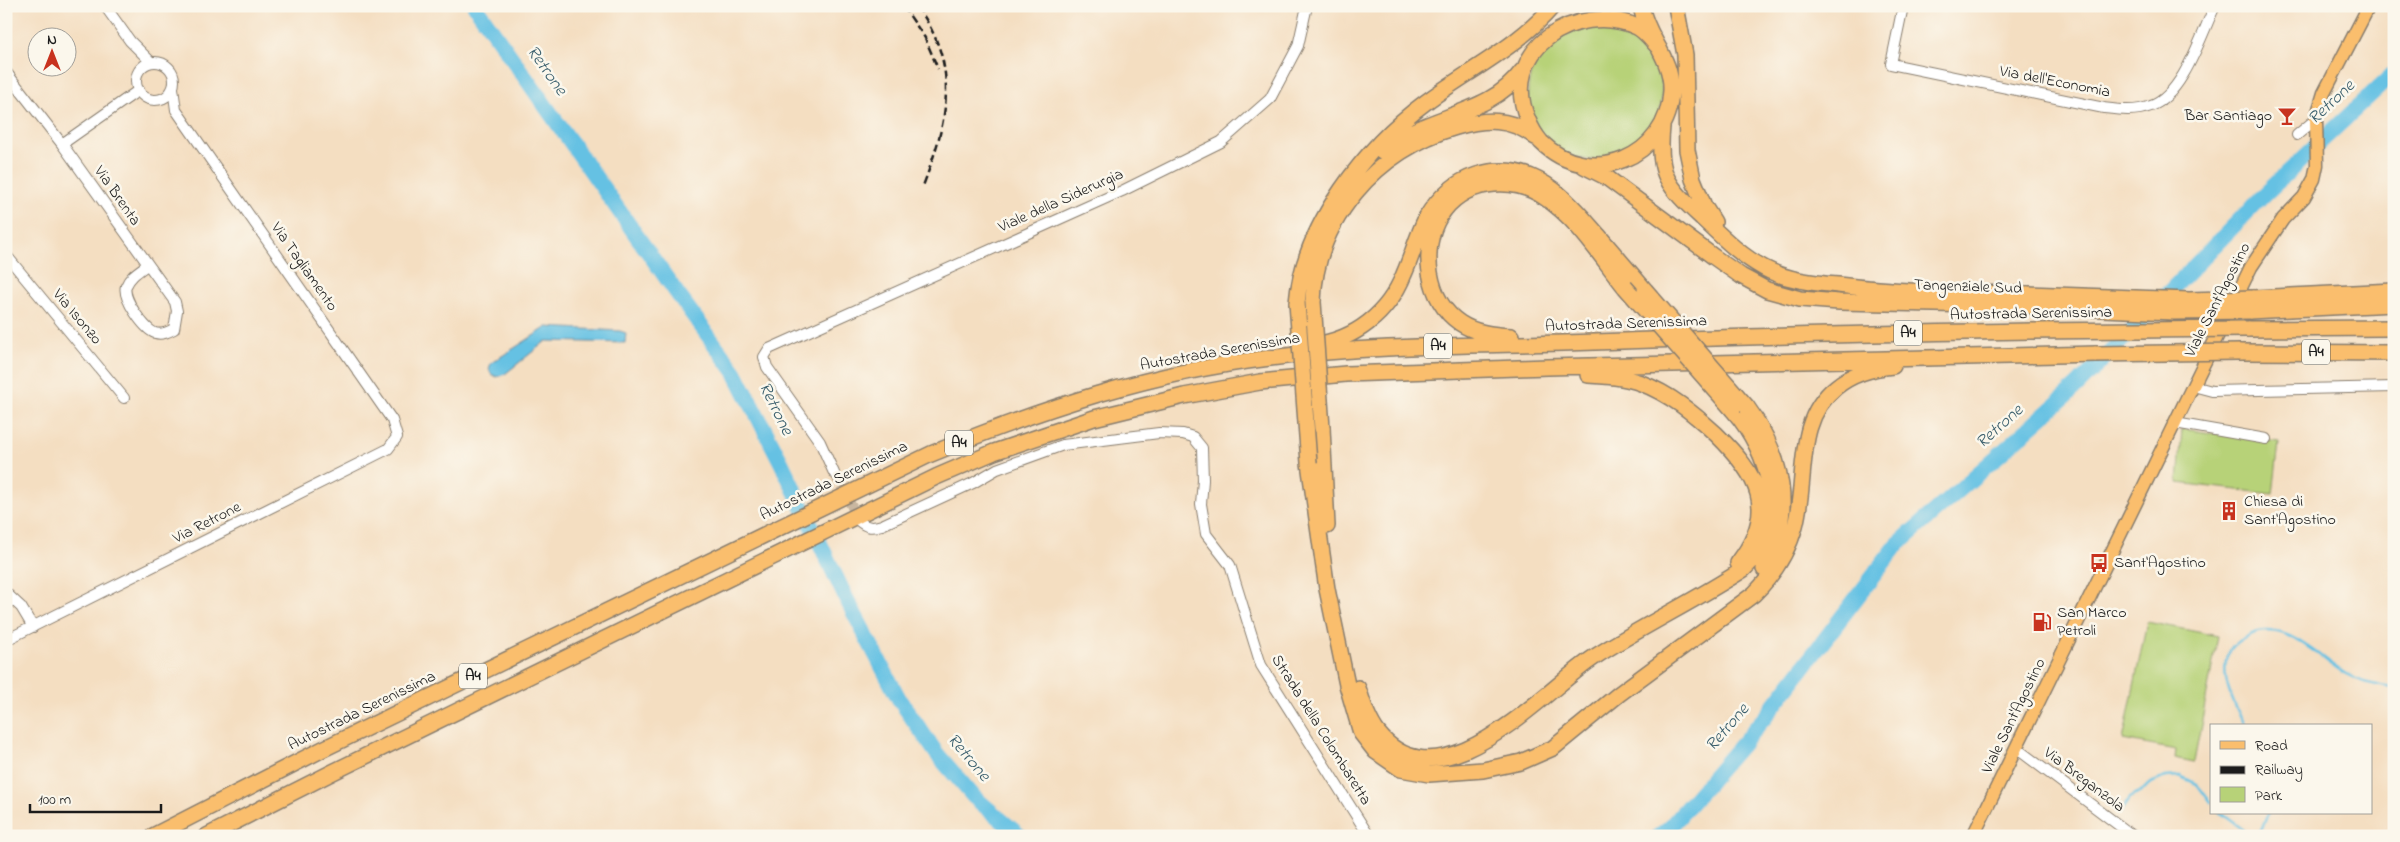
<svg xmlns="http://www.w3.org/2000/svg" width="2400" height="842" font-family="'Indie Flower',sans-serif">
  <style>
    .green { fill: #b7d278; stroke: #6a774a }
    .water { fill: #65c1e3; stroke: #406e80 }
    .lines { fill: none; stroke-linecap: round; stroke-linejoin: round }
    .stream { stroke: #65c1e3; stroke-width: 2.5 }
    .river { stroke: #65c1e3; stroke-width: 16 }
    .minor-tunnel { stroke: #c9b7a0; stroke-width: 10; stroke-dasharray: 10 5; stroke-linecap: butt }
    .minor-casing { stroke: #887d6e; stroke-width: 12 }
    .major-casing { stroke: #887d6e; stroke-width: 15 }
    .highway-casing { stroke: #887d6e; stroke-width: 18 }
    .minor { stroke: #fff; stroke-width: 10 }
    .major { stroke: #fabe6d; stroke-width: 12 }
    .highway { stroke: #fabe6d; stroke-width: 15 }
    .rail { stroke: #1c1c1c; stroke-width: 2.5; stroke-dasharray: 8 4; stroke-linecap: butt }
    .highway-bridge-casing { stroke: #887d6e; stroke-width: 18; stroke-linecap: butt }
    .highway-bridge { stroke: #fabe6d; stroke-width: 15 }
    .labels { text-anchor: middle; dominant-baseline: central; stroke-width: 5; stroke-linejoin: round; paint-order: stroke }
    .shield { fill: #fbf7ec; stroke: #5f5e5a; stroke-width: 1 }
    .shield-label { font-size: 15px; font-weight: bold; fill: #1c1c1c }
    .street-label { font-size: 16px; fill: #1c1c1c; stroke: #fbf7ec }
    .poi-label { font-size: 16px; fill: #1c1c1c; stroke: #fbf7ec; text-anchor: start }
    .water-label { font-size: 18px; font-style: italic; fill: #395e6c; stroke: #fbf7ec }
  </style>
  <rect width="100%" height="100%" fill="#fbf7ec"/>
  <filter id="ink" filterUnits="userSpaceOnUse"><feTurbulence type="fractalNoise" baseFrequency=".02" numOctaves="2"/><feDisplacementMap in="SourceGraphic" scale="10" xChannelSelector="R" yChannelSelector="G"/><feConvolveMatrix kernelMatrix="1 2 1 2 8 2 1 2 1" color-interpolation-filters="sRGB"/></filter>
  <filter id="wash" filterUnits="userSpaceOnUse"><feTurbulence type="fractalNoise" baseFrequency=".0096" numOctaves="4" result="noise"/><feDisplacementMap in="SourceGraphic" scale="20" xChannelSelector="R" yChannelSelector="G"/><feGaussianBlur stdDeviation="1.12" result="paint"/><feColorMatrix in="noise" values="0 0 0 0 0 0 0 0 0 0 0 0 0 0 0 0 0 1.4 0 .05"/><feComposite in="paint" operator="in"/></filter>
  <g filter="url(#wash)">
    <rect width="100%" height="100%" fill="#f4dec1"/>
    <path class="green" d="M1528 93a67 67 0 1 1 134 0a67 67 0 1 1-134 0Z
      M2182,429L2279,442L2273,494L2178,483Z
      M2147,622L2218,636L2194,762L2175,758L2176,750L2123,740Z"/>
    <path class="water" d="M547,327L620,331L626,333L625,343L546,341L505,374L497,377L491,374L489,369L491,363Z"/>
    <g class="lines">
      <path class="stream" d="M2246,726C2234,706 2217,672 2230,650C2235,643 2242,640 2248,636C2284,617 2317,657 2346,674C2360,682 2378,686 2394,688
        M2120,812L2130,798L2141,792L2149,784L2165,777L2180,776L2197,784L2211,803
        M2221,813L2252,836
        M2255,836L2262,829L2268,813"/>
      <path class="river" d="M475,6L679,296L735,372L781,462L845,596L899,699L937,754L974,797L1020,836
        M1659,836L1670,827L1766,716L1897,545L2077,386L2266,193L2394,73"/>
    </g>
  </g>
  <g filter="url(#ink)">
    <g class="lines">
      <path class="minor-tunnel" d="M834,473L859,520"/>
      <g class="minor-casing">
        <path id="minor" d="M105,6L130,41L151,62
          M1903,6L1891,64L2104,108C2120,110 2135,112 2151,106C2183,95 2201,35 2215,6
          M136 81a19 19 0 1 1 38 0a19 19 0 1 1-38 0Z
          M6,72L62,144L139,90
          M2297,135L2316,119
          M62,144L175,302L177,311L174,329C168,332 162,335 155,333C144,329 122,298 126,286C130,276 139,271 147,265
          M6,255L124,398
          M2193,386L2212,391L2394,387
          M2175,423L2266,439
          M834,473L820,442L767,367L764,357L769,349L1122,191L1221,142L1270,99L1298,46L1307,6
          M859,521C867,528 872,528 882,525L973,483L997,469L1063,445L1159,433L1183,434L1193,437L1202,448L1203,480L1201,504L1206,534L1230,565L1261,665L1369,836
          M6,593L21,607L33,627
          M6,640L388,449L397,437L392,420L176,110L173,88
          M2016,748L2133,836"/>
      </g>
      <g class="major-casing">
        <path id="major" d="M1973,836L2251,267L2283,219L2304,197L2314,179L2317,165L2316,119L2324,93L2369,6"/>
      </g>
      <g class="highway-casing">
        <path id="highway" d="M1641,6C1646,36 1673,59 1671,91C1668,158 1590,190 1541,142C1535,135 1531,128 1528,120C1498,51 1575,0 1637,27C1646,32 1652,41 1659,48
          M1676,6L1685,55L1687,150L1693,179L1704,206L1714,222
          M1662,127C1657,176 1668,186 1702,218C1721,236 1741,256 1764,268C1786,280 1813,283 1838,285C1901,293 1965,293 2028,294
          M1382,151C1424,114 1489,117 1522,71
          M1584,166L1606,177L1714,257L1741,276L1767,290L1800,299L1839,302L2029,306
          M2252,298L2394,291
          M1313,302C1315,219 1378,149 1456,127C1485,119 1510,117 1535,137
          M1297,303C1303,226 1366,146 1426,102C1469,70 1518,47 1553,6
          M2249,311L2394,304
          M2247,329L2394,328
          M1511,336C1493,335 1475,333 1460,323C1427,301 1420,248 1440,216C1462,180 1511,175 1544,197C1577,218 1601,257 1625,287
          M1313,345C1355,340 1388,314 1404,274C1412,256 1417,236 1426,218C1438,198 1455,182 1477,175C1532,158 1566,198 1598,235C1613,253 1629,271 1645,290
          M2239,352L2394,353
          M1588,375C1606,376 1624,377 1641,383C1670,394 1693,413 1716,434C1758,475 1779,510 1738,563
          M1747,407C1784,457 1795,513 1764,569
          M1322,428L1327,526
          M1309,463L1327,589L1347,685L1361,733L1375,751L1401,769L1429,774L1483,770L1521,762L1553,748L1619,694L1754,594C1773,575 1788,552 1795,526C1808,478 1794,421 1836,387C1853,373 1872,368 1893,366
          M1358,688C1363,703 1368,720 1378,733C1440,810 1541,693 1593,658C1642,626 1695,601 1744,569C1791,525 1770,452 1733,410
          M153,836L323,749L931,454C1040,409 1152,372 1270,358C1378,344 1486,346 1595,342C1740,337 1886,333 2032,331
          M207,836L333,772L936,477L994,452L1094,418L1184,396L1260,382L1346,374L1548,367L2096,354"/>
      </g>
      <use href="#minor" class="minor"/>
      <use href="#major" class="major"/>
      <use href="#highway" class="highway"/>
      <path class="rail" d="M903,6L925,38L938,69
        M917,6C961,67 948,120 923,186"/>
      <g class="highway-bridge-casing">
        <path id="highway-bridge" d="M1625,287L1733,410
          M1645,290L1747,407
          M2028,294L2189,300L2252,298
          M1313,302L1322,428
          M1297,303L1309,463
          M2029,306L2174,312L2249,311
          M2032,331L2247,329
          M2096,354L2239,352"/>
      </g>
      <use href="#highway-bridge" class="highway-bridge"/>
    </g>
  </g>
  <defs>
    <g id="bar-bare" transform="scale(1.5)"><path d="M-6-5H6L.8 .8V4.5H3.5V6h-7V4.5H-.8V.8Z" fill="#c8321e" stroke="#fbf7ec" stroke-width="2.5" paint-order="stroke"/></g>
    <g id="building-bare" transform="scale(1.5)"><path d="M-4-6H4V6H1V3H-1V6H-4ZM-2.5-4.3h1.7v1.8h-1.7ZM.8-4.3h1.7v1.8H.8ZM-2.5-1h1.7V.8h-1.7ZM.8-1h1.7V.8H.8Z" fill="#c8321e" stroke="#fbf7ec" stroke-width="2.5" paint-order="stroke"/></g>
    <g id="bus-bare" transform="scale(1.5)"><path d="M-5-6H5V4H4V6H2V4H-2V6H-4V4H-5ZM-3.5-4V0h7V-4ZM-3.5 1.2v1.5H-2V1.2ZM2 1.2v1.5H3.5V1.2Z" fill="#c8321e" stroke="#fbf7ec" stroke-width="2.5" paint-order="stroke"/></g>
    <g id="fuel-bare" transform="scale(1.5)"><path d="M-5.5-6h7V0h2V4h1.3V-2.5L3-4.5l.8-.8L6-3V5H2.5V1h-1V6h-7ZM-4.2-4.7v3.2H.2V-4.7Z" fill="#c8321e" stroke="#fbf7ec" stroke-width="2.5" paint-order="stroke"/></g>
  </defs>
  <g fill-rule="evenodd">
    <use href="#bar-bare" x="2287" y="116"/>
    <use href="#building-bare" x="2229" y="511"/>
    <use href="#bus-bare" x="2099" y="563"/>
    <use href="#fuel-bare" x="2042" y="622"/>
  </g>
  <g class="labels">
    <g class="shield">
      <rect x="1894" y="320.5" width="28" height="25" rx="4"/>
      <rect x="1424" y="333.5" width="28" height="25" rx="4"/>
      <rect x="2302" y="339.5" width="28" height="25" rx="4"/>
      <rect x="945" y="430.5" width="28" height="25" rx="4"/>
      <rect x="459" y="663.5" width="28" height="25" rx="4"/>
    </g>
    <g class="shield-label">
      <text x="1908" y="333">A4</text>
      <text x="1438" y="346">A4</text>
      <text x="2316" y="352">A4</text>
      <text x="959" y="443">A4</text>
      <text x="473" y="676">A4</text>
    </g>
    <g class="street-label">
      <text transform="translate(2055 82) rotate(11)">Via dell'Economia</text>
      <text transform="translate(117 196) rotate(55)">Via Brenta</text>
      <text transform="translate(1061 201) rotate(-24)">Viale della Siderurgia</text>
      <text transform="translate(304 267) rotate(55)">Via Tagliamento</text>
      <text transform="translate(1968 287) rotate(2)">Tangenziale Sud</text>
      <text transform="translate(2218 300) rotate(-63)">Viale Sant'Agostino</text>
      <text transform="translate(2031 314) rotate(-1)">Autostrada Serenissima</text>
      <text transform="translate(77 317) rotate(50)">Via Isonzo</text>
      <text transform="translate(1626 324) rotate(-2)">Autostrada Serenissima</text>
      <text transform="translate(1220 352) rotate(-10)">Autostrada Serenissima</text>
      <text transform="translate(834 481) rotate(-26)">Autostrada Serenissima</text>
      <text transform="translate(207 523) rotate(-27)">Via Retrone</text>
      <text transform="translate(362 711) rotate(-26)">Autostrada Serenissima</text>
      <text transform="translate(2014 716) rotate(-64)">Viale Sant'Agostino</text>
      <text transform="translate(1321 730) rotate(58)">Strada della Colombaretta</text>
      <text transform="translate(2084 780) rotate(37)">Via Breganzola</text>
    </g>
    <g class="poi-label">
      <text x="2272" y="116" text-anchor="end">Bar Santiago</text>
      <text x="2244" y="502">Chiesa di<tspan x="2244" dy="18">Sant'Agostino</tspan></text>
      <text x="2114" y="563">Sant'Agostino</text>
      <text x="2057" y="613">San Marco<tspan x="2057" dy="18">Petroli</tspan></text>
    </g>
    <g class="water-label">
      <text transform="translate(546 71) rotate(55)">Retrone</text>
      <text transform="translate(2332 103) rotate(-43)">Retrone</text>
      <text transform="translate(775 409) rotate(64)">Retrone</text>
      <text transform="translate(2000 427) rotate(-42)">Retrone</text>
      <text transform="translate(1728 728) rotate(-49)">Retrone</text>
      <text transform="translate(968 758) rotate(50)">Retrone</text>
    </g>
  </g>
  <rect width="2400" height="842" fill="none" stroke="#fbf7ec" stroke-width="25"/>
  <rect x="2210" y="724" width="162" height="90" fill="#fbf7ec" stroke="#a29f99"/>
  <rect x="2220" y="741" width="25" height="8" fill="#fabe6d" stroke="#a29f99"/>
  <text x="2255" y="750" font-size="15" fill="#1c1c1c">Road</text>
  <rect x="2220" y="766" width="25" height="8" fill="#1c1c1c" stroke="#a29f99"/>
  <text x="2255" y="774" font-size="15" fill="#1c1c1c">Railway</text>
  <rect x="2220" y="787" width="25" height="15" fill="#b7d278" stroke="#a29f99"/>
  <text x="2255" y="800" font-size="15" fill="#1c1c1c">Park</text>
  <g transform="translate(52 52)"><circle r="24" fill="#fbf7ec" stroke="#a29f99"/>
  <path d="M0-4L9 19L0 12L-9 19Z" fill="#c8321e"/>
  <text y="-8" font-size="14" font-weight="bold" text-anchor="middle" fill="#1c1c1c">N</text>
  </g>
  <path d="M30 804v8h131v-8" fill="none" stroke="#1c1c1c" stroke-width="2.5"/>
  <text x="38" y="804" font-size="15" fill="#1c1c1c" stroke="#fbf7ec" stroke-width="4" paint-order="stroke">100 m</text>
</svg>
